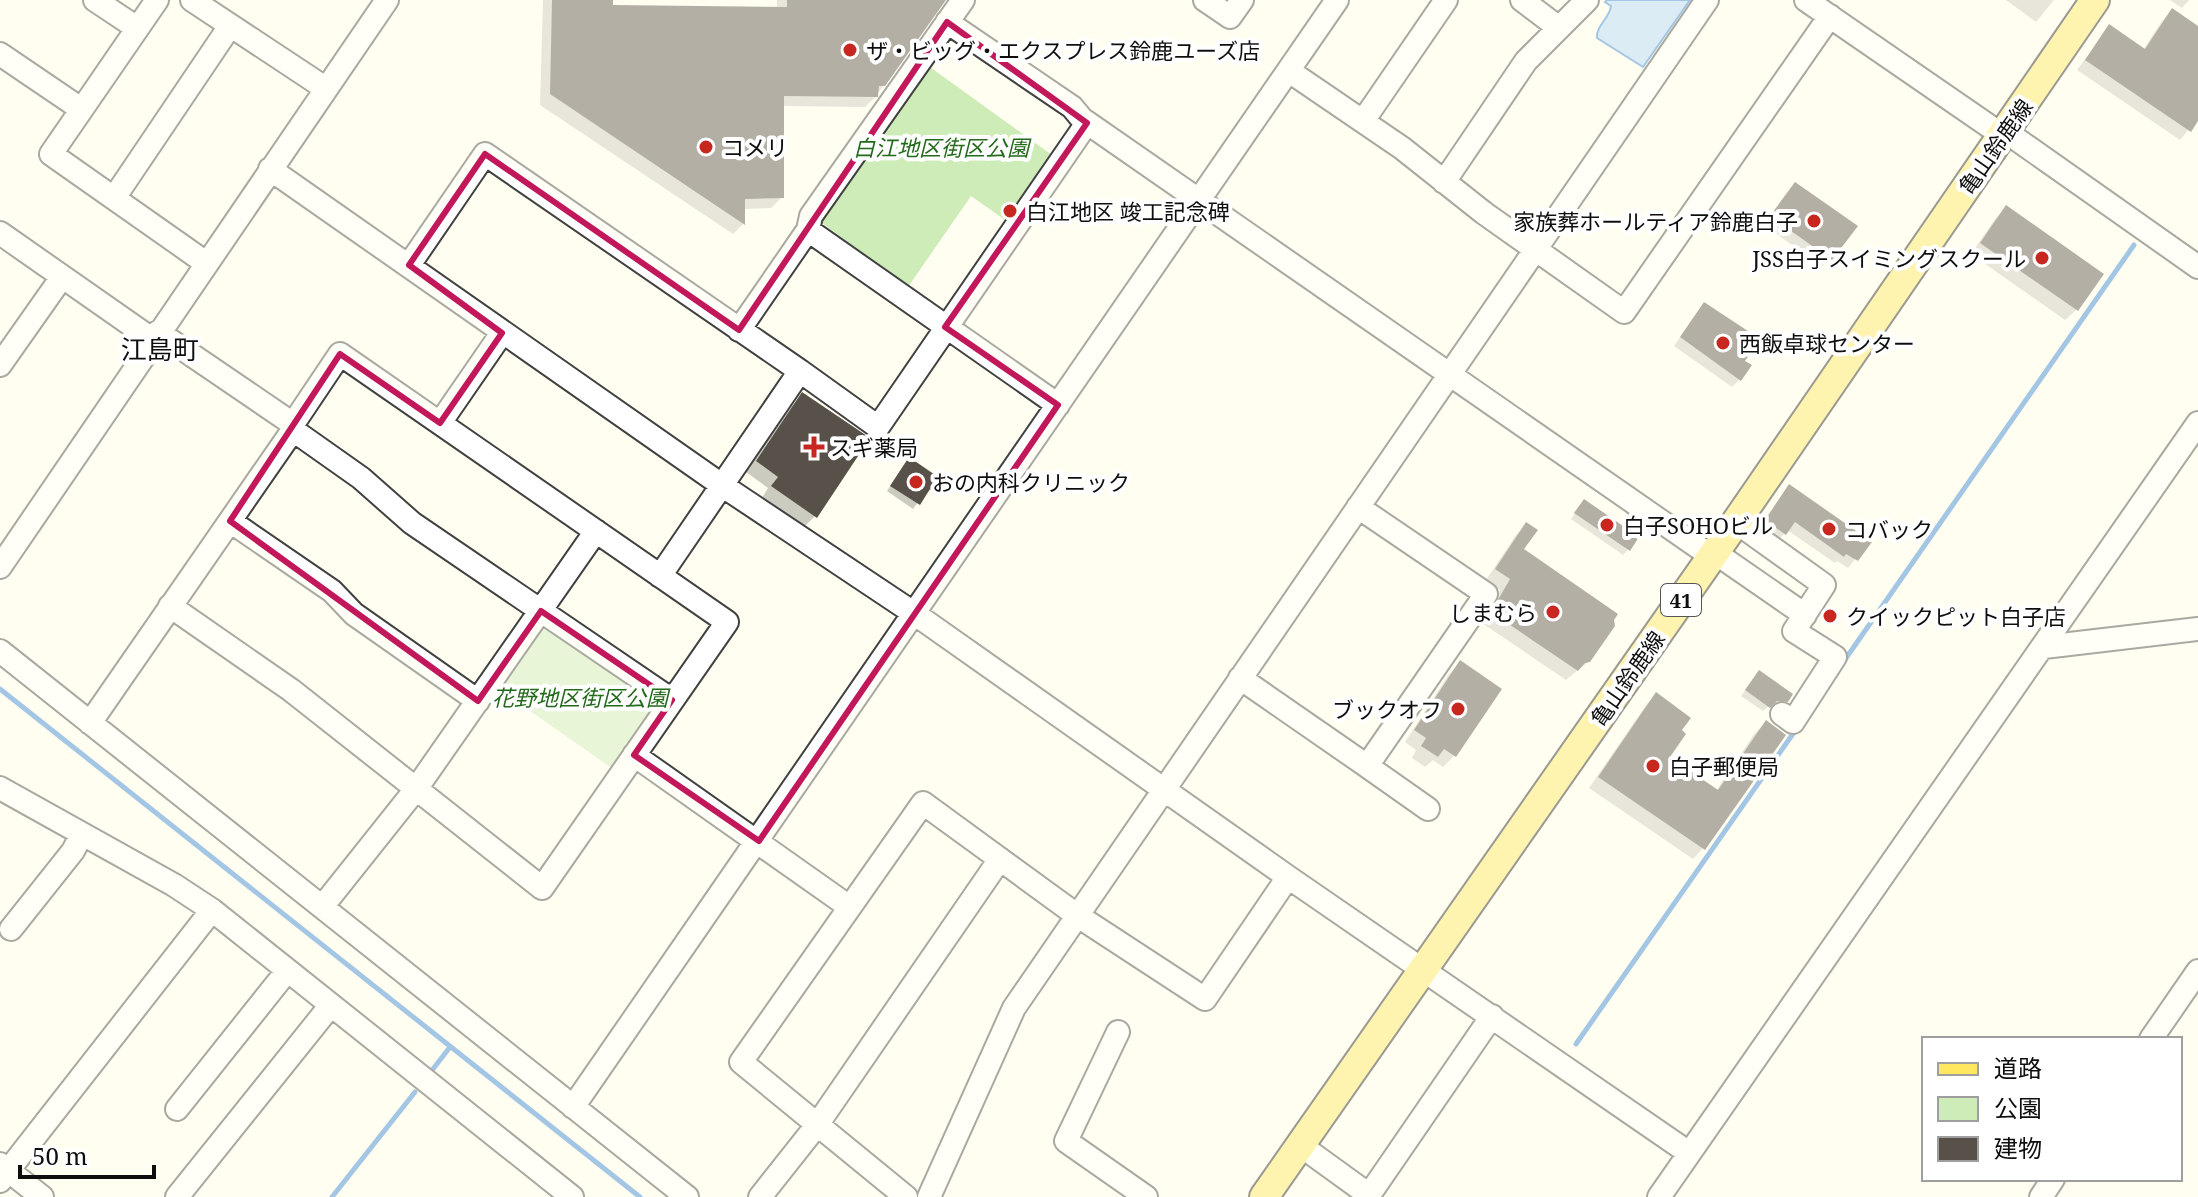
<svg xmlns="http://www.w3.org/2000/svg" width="2198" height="1197" font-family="'Noto Serif','Noto Sans JP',serif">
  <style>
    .green { fill: #cdecb7 }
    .water { fill: #b1d7fa; stroke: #3484d5; stroke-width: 2 }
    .shadow { fill: #0003 }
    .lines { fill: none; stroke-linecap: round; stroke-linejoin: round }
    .stream { stroke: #3484d5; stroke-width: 5 }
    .building { fill: #58514a }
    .minor-casing { stroke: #414141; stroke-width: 26 }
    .major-casing { stroke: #1f1f1f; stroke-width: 32 }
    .minor { stroke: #fff; stroke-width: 22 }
    .major { stroke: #ffe860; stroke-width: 28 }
    .marked { fill: none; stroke: #c2185b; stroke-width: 6; stroke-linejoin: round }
    .poi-dot { fill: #c7271e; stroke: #fff; stroke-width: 3 }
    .labels { text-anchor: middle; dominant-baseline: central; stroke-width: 8; stroke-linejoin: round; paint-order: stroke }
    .shield { fill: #fff; stroke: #565656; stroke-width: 2 }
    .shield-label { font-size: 20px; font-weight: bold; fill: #0e0e0e }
    .poi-label { font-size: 22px; fill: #0e0e0e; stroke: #fff; text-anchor: start }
    .street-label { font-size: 22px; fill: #0e0e0e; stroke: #fff }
    .park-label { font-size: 22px; font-style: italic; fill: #236a1a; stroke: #fff }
    .quarter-label { font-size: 26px; fill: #0e0e0e; stroke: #fff }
  </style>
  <rect width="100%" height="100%" fill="#fffef0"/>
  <path class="green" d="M927,65L1052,155L1008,222L971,196L908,287L821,222Z
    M548,626L654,698L657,708L613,769L496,687L539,627Z"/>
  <path class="water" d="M1607,0H1690L1643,67L1597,38C1596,25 1610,18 1611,6L1605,2Z"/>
  <path class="shadow" d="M543,0H611V7L777,9V0H944L876,96L865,107L782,106V197L771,208L743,209V224L733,234L540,105Z
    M2006,0H2054L2036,22Z
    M2170,0H2189L2182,8Z
    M2172,11L2198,29V118L2180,140L2077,70L2109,27L2143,50L2162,21Z
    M1788,192L1830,258L1822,266L1764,225Z
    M2006,208L2076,310L2065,320L1971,254L1995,219Z
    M1704,304L1743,361L1740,379L1732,387L1674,346Z
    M803,395L815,516L804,527L762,498L768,488L746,472L792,406Z
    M904,465L932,489L925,493L913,509L887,491Z
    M1789,487L1869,542L1848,568L1837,561L1835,563L1787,530L1777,542L1758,529Z
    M1579,507L1628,550L1623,555L1571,519Z
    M1526,525L1522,550L1589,661L1566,680L1482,623L1500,590L1486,580L1516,535Z
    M1460,663L1454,756L1443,767L1433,760L1425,767L1412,758L1416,750L1405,742L1449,674Z
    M1754,678L1786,700L1781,706L1770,705L1763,711L1741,696Z
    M1656,695L1667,757L1716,791L1755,733L1766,723L1703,848L1693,859L1589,788L1646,705Z"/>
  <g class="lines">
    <path class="stream" d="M1844,661L2134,245
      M0,689L640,1197
      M1576,1044L1797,728
      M433,1069L450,1047
      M332,1197L415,1092"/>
  </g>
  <path class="building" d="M552,0H613V5L787,7V0H946L885,86H879L878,97L784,96V198L745,199V225L550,94Z
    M2172,8L2198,26V121L2191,132L2085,60L2109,24L2145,49Z
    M1795,182L1858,226L1832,260L1770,216Z
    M2006,205L2104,274L2078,311L1980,243Z
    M1704,302L1760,339L1745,361L1752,365L1741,381L1680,337Z
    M802,392L870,438L817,518L771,486L778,477L756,461Z
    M909,457L941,479L933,491L930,489L920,505L890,486Z
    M1789,484L1872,542L1858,561L1846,554L1844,557L1795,522L1786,535L1765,520Z
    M1584,499L1639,537L1630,551L1574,513Z
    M1526,522L1538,530L1524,549L1618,614L1614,620L1615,626L1590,662L1585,663L1578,671L1491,612L1510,579L1495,569Z
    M1460,660L1502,689L1456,757L1444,749L1438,757L1421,746L1426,738L1414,730Z
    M1759,670L1793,694L1788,702L1777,701L1770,708L1745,690Z
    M1656,692L1691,718L1682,730L1686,734L1670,757L1718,790L1766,720L1786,735L1705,850L1598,777Z"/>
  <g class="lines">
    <g class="minor-casing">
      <path id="minor" d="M95,0L137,28
        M157,0L51,154L206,263
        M192,0L325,88
        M1205,0L1230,17L1242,0
        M1522,0L1559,28
        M1806,0L2002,135
        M947,22L1072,107L1082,119L1711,556
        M0,54L81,109
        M1289,71L1402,148L1484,213L1624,312L1830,16
        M1363,121L1446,0
        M2005,131L2198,267
        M270,169L723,486L915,614L1288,877L1689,1153
        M1444,182L1526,61L1587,0
        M114,198L230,26
        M808,230L1058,405
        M0,233L153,340
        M409,265L485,154L800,371L660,576
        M739,330L808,230L811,216L963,0
        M158,332L293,424
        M0,365L62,277
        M800,371L878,427L1087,123
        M440,423L502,333
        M293,430L361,478L412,523L672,700
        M230,521L332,591L354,614L478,701
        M1736,522L1824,585L1794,631L1835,657L1793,722L1782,714
        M1714,552L1805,615
        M0,567L387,0
        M2044,647L2198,629
        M0,651L687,1197
        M1240,678L1367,766L1486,594L1358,507
        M90,723L293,430V424L340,354L727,622L542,888L291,690L170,606
        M634,755L848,906
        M1367,766L1428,809
        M0,788L174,885L212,910L572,1197
        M322,907L416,789L596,531
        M11,929L73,851L82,834
        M1118,1032L1066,1141L1146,1197
        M2151,1039L2198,971
        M573,1107L1337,0
        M177,1109L287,971
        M1300,1145L1369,1195L1492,1016
        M0,1164L42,1197
        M0,1181L212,910
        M177,1197L331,1005
        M760,1197L817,1125L1000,859
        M906,1197L741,1062L923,803L1078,916L1205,999L1288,877
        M929,1197L1014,1008L1707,0
        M1659,1197L2198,423
        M2041,1197L2053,1179"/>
    </g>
    <g class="major-casing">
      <path id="major" d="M1264,1197L1736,522L2095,0"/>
    </g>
    <use href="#minor" class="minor"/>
    <use href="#major" class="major"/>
  </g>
  <path d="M0 0H2198V1197H0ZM947,22L1087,123L945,327L1058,405L759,841L634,755L672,700L541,611L478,701L230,521L340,354L440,423L502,333L409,265L485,154L739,330Z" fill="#fffef0" fill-opacity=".55" fill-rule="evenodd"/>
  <path class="marked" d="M947,22L1087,123L945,327L1058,405L759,841L634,755L672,700L541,611L478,701L230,521L340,354L440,423L502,333L409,265L485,154L739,330Z"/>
  <g class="poi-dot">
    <circle cx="850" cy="50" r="8"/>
    <circle cx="706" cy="147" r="8"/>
    <circle cx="1010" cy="211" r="8"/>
    <circle cx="1814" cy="221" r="8"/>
    <circle cx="2042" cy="258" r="8"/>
    <circle cx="1723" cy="343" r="8"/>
    <path d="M810 435h8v8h8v8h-8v8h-8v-8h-8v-8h8z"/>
    <circle cx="916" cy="482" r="8"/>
    <circle cx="1607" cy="525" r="8"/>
    <circle cx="1829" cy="529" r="8"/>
    <circle cx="1553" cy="612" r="8"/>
    <circle cx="1830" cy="616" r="8"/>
    <circle cx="1458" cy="709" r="8"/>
    <circle cx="1653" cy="766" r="8"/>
  </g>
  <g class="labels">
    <rect class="shield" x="1661" y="584" width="40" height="32" rx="6"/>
    <g class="shield-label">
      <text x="1681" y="600">41</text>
    </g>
    <g class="poi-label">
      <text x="866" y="50">ザ・ビッグ・エクスプレス鈴鹿ユーズ店</text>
      <text x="722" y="147">コメリ</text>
      <text x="1026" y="211">白江地区 竣工記念碑</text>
      <text x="1798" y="221" text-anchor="end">家族葬ホールティア鈴鹿白子</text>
      <text x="2026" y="258" text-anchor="end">JSS白子スイミングスクール</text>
      <text x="1739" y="343">西飯卓球センター</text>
      <text x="830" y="447">スギ薬局</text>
      <text x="932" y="482">おの内科クリニック</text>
      <text x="1623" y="525">白子SOHOビル</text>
      <text x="1845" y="529">コバック</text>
      <text x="1537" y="612" text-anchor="end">しまむら</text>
      <text x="1846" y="616">クイックピット白子店</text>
      <text x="1442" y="709" text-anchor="end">ブックオフ</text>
      <text x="1669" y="766">白子郵便局</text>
    </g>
    <g class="street-label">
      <text transform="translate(1995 146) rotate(-55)">亀山鈴鹿線</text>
      <text transform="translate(1627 678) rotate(-55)">亀山鈴鹿線</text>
    </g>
    <g class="park-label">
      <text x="941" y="147">白江地区街区公園</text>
      <text x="580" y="697">花野地区街区公園</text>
    </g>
    <g class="quarter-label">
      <text x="160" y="349">江島町</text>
    </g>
  </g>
  <rect x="1922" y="1037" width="260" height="144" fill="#ffffff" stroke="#9f9f9f" stroke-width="2"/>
  <rect x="1938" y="1063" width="40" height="12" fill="#ffe860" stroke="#9f9f9f" stroke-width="2"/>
  <text x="1994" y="1077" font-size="24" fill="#0e0e0e">道路</text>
  <rect x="1938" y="1097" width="40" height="24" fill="#cdecb7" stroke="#9f9f9f" stroke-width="2"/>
  <text x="1994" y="1117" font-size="24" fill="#0e0e0e">公園</text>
  <rect x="1938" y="1137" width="40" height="24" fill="#58514a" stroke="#9f9f9f" stroke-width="2"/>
  <text x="1994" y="1157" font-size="24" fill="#0e0e0e">建物</text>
  <path d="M20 1165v12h134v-12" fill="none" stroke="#0e0e0e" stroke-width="4"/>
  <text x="32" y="1165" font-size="24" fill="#0e0e0e" stroke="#ffffff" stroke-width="6" paint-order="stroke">50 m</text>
</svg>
